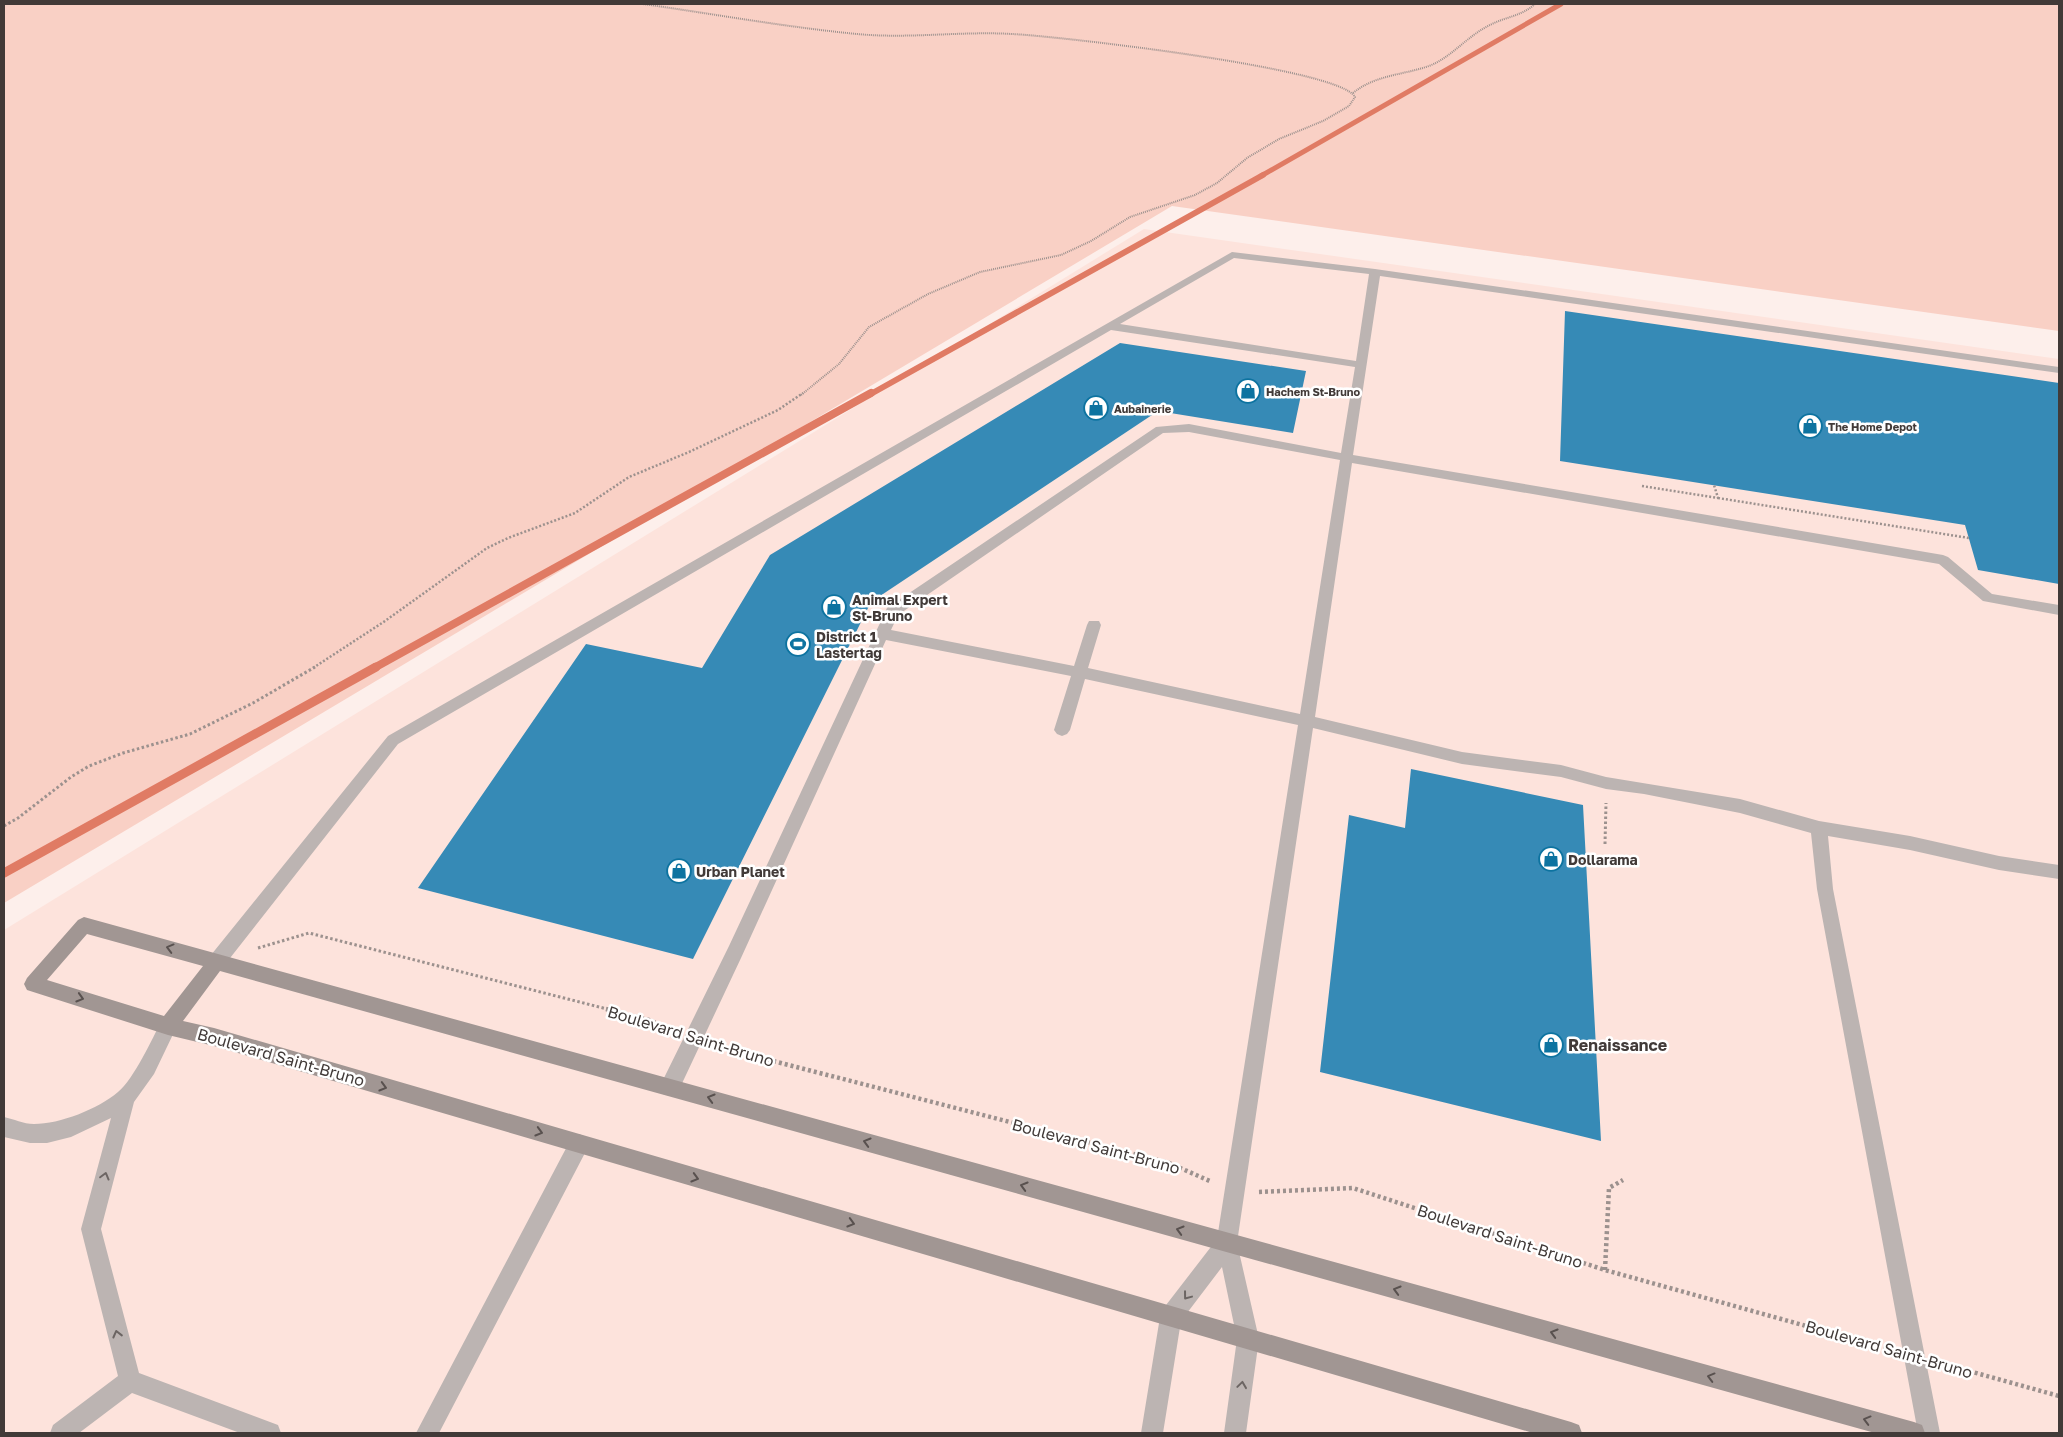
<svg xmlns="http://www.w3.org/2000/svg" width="2063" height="1437" font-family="'Golos Text',sans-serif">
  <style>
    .built { fill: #fde3dc }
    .green { fill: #f9d0c5 }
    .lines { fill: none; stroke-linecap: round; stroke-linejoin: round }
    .stream-far3 { stroke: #e07b64; stroke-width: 5 }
    .stream-far2 { stroke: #e07b64; stroke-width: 6 }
    .stream-far1 { stroke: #e07b64; stroke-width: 8 }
    .stream { stroke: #e07b64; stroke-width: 9 }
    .building { fill: #368ab6 }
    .path-far3 { stroke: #9c918e; stroke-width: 2; stroke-dasharray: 1 1; stroke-linecap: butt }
    .path-far2 { stroke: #9c918e; stroke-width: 2.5; stroke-dasharray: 2 2; stroke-linecap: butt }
    .path-far1 { stroke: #9c918e; stroke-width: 3; stroke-dasharray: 2.5 2.5; stroke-linecap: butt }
    .path { stroke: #9c918e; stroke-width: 4.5; stroke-dasharray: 3 3; stroke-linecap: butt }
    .lane { fill: #bcb4b2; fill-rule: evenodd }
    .secondary { fill: #a19693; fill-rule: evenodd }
    .oneway { stroke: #59514f }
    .oneway2 { stroke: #6c6563 }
    .labels { text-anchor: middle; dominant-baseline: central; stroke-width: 5; stroke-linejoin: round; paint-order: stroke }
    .far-poi-label { font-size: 11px; font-weight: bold; fill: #413a38; stroke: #fff; text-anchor: start }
    .poi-label { font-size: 14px; font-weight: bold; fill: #413a38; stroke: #fff; text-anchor: start }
    .near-street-label { font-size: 16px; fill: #413a38; stroke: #fff }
    .near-poi-label { font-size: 16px; font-weight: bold; fill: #413a38; stroke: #fff; text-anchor: start }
  </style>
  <rect width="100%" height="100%" fill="#fdefeb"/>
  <path class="built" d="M1144,229L2059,359V1433H4V930Z"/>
  <path class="green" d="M4,4H2059V331L1172,206L4,903Z"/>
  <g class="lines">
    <path class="stream-far3" d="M1261,176L1561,4"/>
    <path class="stream-far2" d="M869,395L1263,175"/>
    <path class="stream-far1" d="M374,668L871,393"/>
    <path class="stream" d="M4,873L376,667"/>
  </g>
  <path class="building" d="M1565,311L2059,383V584L1978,570L1965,525L1560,461Z
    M1120,343L1306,371L1293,433L1158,411L871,602L693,959L418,888L586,644L702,668L770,555Z
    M1411,769L1583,805L1601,1141L1320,1072L1349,815L1405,828Z"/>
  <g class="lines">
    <path class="path-far3" d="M643,4C714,14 785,27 857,34C908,39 961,31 1012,34C1056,36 1340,68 1355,97L1349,106L1323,121L1279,139L1247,158L1217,183L1195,195L1130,217L1091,241L1061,255L980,272L928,294L869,327L839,364L801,395
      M1353,93C1375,75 1403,75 1429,66C1452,57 1467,36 1490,25C1505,17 1522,16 1535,4"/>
    <path class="path-far2" d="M1642,486L1718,498L1714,485
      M1718,498L1969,538
      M313,668L385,621L487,548L508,538L575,513L629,477L689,452L778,410L803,393"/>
    <path class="path-far1" d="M4,826L18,818L71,777L89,766L123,753L190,734L253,703L315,667
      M1605,844L1606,803
      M258,948L309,933L611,1010"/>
    <path class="path" d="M606,1009L649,1020L672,1030
      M715,1046L1169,1163L1212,1182
      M1259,1192L1353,1188L1605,1270L1889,1349
      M1605,1270L1609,1188L1623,1180
      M1940,1363L2059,1396"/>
    <path class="lane" d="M1232,252L1375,269L2059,367V373L1380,276L1353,455L1943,555L1948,557L1992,594L2059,605V615L1983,601L1939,564L1352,463L1315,717L1462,752L1561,765L1606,777L1740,799L1819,821L1910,836L1999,856L2059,865V879L1999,870L1910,850L1828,836L1833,889L1940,1433H1918L1817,889L1811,833L1740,813L1644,794L1606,789L1561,777L1462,764L1313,728L1237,1243L1259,1339L1246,1433H1224L1237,1339L1222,1267L1181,1321L1163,1433H1141L1160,1317L1163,1309L1217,1239L1298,725L1085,679L1070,730L1067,734L1062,736L1057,734L1054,730L1071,676L886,640L741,958L677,1094L670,1096L663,1094L661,1087L663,1080L729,946L887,608L1156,427L1189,424L1341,453L1355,367L1111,330L398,744L223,967L217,969L211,967L208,961L211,955L388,736ZM1234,258L1369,274L1356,361L1120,324ZM1189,432L1340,460L1300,714L1088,668L1101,625L1099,621H1089L1087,625L1074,666L891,630L898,615L1163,433Z
      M168,1017L174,1020L177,1026L154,1074L134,1102L101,1229L139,1373L278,1425L281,1433H240L132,1393L79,1433H50L53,1425L118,1376L81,1229L111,1118L71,1137L47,1143H30L4,1137V1117C14,1119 23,1124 34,1124C60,1124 98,1109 118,1092C134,1079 152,1039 162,1020Z
      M579,1134L586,1137L589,1144L586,1151L439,1433H416L572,1137Z"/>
    <path class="secondary" d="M84,917L1914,1422L1922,1425L1925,1433H1875L220,971L183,1021L214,1028L1571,1422L1579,1425L1582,1433H1533L214,1046L168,1035L27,990L24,984L27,978L78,920ZM87,934L203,966L164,1016L47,980Z"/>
  </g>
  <defs><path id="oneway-chevron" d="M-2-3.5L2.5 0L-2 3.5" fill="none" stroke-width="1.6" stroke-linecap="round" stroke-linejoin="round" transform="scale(1.25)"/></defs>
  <g class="oneway">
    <use href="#oneway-chevron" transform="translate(170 948) rotate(-165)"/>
    <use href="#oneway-chevron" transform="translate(80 998) rotate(17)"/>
    <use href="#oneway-chevron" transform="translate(383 1087) rotate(16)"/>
    <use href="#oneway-chevron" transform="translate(711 1098) rotate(-164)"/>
    <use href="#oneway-chevron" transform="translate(539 1132) rotate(16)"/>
    <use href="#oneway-chevron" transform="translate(867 1142) rotate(-164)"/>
    <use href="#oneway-chevron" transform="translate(695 1178) rotate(16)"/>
    <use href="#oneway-chevron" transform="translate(1024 1186) rotate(-164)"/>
    <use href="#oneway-chevron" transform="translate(851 1223) rotate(16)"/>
    <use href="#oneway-chevron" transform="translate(1180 1230) rotate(-164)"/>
    <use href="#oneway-chevron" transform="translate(1397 1290) rotate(-164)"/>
    <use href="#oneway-chevron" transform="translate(1554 1333) rotate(-164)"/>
    <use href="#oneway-chevron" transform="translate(1711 1377) rotate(-165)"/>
    <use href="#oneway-chevron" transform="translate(1867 1420) rotate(-165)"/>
  </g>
  <g class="oneway2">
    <use href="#oneway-chevron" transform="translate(105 1176) rotate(-75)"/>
    <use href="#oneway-chevron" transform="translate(1187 1296) rotate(127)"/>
    <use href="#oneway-chevron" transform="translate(117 1334) rotate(-104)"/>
    <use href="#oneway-chevron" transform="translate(1242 1385) rotate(-82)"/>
  </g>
  <defs>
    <g id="shop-ring" transform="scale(1.25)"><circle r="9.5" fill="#fff" stroke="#0d73a0" stroke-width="1.5"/><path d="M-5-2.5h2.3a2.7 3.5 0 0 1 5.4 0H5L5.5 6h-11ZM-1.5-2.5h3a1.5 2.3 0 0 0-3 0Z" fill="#0d73a0"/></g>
    <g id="stadium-ring" transform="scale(1.25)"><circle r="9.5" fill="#fff" stroke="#0d73a0" stroke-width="1.5"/><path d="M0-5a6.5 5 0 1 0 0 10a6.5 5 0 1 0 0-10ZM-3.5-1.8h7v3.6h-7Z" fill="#0d73a0"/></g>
  </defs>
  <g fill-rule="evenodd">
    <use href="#shop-ring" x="1248" y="391"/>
    <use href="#shop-ring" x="1096" y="408"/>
    <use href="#shop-ring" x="1810" y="426"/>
    <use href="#shop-ring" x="834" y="607"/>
    <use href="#stadium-ring" x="798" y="644"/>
    <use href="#shop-ring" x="1551" y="859"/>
    <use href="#shop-ring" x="679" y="871"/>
    <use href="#shop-ring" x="1551" y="1045"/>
  </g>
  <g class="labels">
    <g class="far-poi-label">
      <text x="1266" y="391">Hachem St-Bruno</text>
      <text x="1114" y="408">Aubainerie</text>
      <text x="1828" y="426">The Home Depot</text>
    </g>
    <g class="poi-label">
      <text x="852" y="599">Animal Expert<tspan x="852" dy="16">St-Bruno</tspan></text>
      <text x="816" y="636">District 1<tspan x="816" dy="16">Lastertag</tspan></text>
      <text x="1568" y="859">Dollarama</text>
      <text x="696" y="871">Urban Planet</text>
    </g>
    <g class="near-street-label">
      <text transform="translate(691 1036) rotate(17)">Boulevard Saint-Bruno</text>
      <text transform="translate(281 1057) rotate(16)">Boulevard Saint-Bruno</text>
      <text transform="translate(1096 1146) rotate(15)">Boulevard Saint-Bruno</text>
      <text transform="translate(1500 1236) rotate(18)">Boulevard Saint-Bruno</text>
      <text transform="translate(1889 1349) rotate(16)">Boulevard Saint-Bruno</text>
    </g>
    <g class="near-poi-label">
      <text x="1568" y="1045">Renaissance</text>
    </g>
  </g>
  <rect width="2063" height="1437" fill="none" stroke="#413a38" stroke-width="10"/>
</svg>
